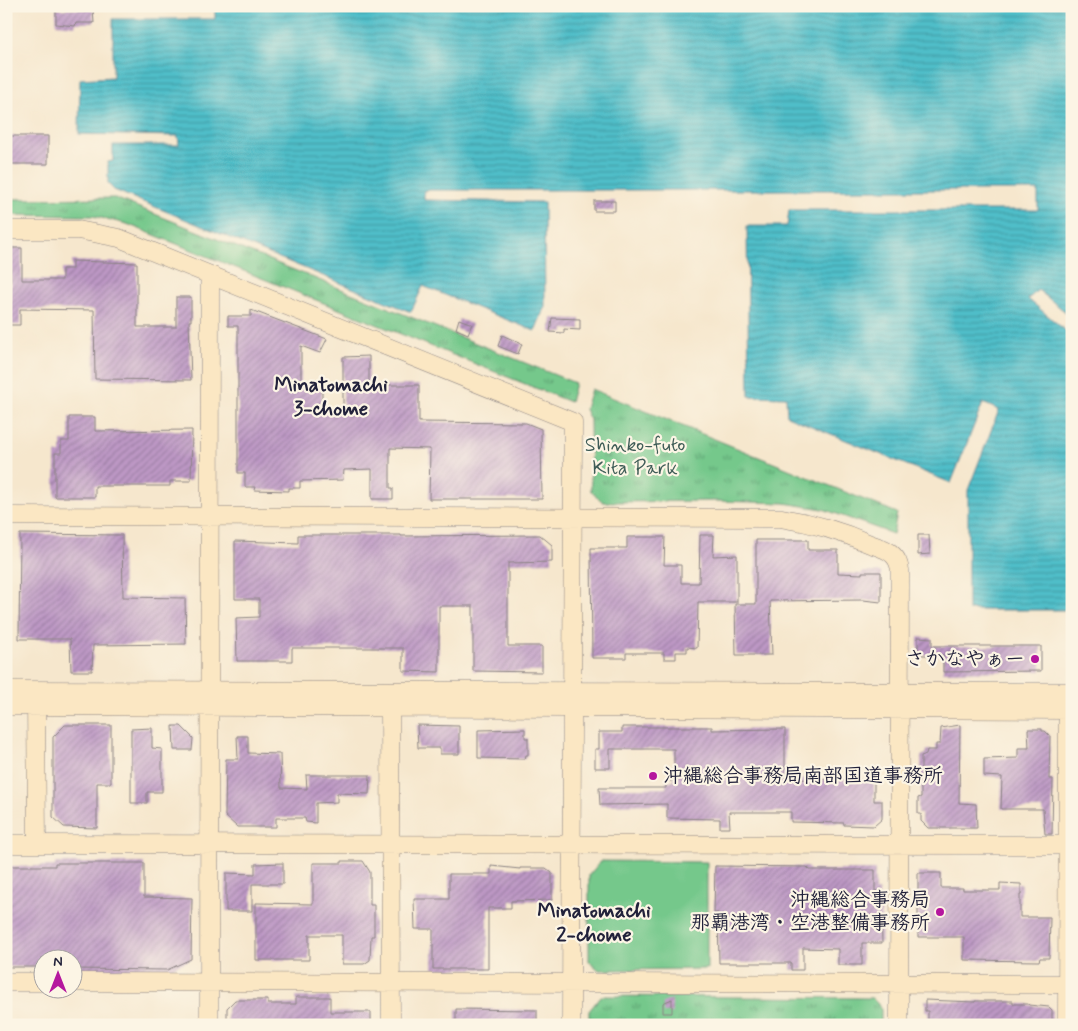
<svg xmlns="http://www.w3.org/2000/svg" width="1078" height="1031" font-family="Mynerve,'Klee One',sans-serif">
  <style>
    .grass { fill: #74c88b; stroke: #4b7563 }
    .park { fill: url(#park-tufts); stroke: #4b7563 }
    .water { fill: url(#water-rules); stroke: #397082 }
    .building { fill: url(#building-hatch) }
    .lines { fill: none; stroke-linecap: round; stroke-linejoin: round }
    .secondary-casing { stroke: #8c8484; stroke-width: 19 }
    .secondary { stroke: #fbe7c3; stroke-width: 18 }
    .poi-dot { fill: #b5179e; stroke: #fcf5e5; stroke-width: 2 }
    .labels { text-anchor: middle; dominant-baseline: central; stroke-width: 4.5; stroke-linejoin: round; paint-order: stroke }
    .park-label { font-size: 20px; fill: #3f5c57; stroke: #fcf5e5 }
    .poi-label { font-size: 20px; font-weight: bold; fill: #22223b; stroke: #fcf5e5; text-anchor: end }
    .neighbourhood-label { font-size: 21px; font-weight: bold; fill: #22223b; stroke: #fcf5e5 }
  </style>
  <defs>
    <pattern id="park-tufts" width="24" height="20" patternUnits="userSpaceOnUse" patternTransform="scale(1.25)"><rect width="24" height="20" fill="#74c88b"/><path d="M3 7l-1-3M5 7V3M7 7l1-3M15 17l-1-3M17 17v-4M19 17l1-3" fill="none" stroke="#5fa273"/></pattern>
    <pattern id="water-rules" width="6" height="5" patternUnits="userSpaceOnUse" patternTransform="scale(1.25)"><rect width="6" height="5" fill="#50bec9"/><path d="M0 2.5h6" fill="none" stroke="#429aa4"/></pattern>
    <pattern id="building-hatch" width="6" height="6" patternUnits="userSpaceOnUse" patternTransform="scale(1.25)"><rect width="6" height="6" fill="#bd98c5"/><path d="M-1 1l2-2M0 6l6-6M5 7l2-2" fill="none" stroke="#997ca1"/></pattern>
  </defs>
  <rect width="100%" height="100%" fill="#fcf5e5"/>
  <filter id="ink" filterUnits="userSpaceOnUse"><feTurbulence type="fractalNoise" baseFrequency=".02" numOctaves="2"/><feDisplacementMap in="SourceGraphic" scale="10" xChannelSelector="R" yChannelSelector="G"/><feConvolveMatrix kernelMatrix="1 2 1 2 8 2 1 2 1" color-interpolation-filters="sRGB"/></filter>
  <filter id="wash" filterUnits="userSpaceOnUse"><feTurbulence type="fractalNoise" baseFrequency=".0096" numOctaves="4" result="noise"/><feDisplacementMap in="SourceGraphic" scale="20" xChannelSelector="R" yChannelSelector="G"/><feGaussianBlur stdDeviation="1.12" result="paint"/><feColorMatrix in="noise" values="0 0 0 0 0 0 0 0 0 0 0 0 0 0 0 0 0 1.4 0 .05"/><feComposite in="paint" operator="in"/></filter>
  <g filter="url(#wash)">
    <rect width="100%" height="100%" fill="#f6e7cd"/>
    <path class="grass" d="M601,861L707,862V969L599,970L589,961V875Z"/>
    <path class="park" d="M115,198L575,383L570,402L127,224L93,216L6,215V199Z
      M591,389L897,513L893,534L823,509L784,503L716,501L603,502L591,491L590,420L585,409Z
      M601,996L872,998L881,1007V1025H589V1011Z"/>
    <path class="water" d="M215,6H1072V317L1038,290L1028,299L1072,336V610H968V490L999,410L983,403L951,483L787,416L786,397L749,396L747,226H787L789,210H1038V190H424V200L544,202L545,307L535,331L423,286L411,312L114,190L108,184V162L113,161V145H179L178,136L79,134L80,79L113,77V19H215Z"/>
    <g id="blocks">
      <path class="building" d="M56,9H93L94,23H76L75,26L56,24Z
        M6,136H48V164H6Z
        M594,201H615V211H594Z
        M10,248H22V280H62V269H72V261L137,263V327H176V297H191V321H189L191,380L95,379L94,310L20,309V325H6V312H10Z
        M251,310L327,339L320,353L301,346V385L322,386V414L343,413V357L369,356V385H419V422L526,423L541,429L542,499H429L430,449L390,448V488H393V499H372V469L344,470L343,480L300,481V488H289V491L254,490L255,487H245V473H238V326H228V316H251Z
        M552,318L580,319V330L564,329V333L550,332Z
        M459,319L472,324L468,334L456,329Z
        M502,335L522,344L518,354L498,346Z
        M69,417H95V431L192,430L191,481H170V486H95V497H55V453H61V441H69Z
        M20,534L122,535L123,597L185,598L186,644L93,645L92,671H71L70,639H19Z
        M298,535H401V536L540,535L552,545V562L508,563V646H542V672L473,671V606H439V672L403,671V648H292V661H237L236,618L259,617V599H235V541L298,543Z
        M700,535H714L713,556L737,555V602H698L697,648L687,647V652H676V659H664V653H626V658H592L591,548H627V537H665L664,565H681V583H699Z
        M918,535H929L930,554L918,555Z
        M756,540H808V550H838V573L862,574V572H881V602L863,600L770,601L772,655H736L735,604H756Z
        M918,637L932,638V646H1041V671L943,672V655H918Z
        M65,725H111V783H97V828L64,827L53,817V737Z
        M417,725L459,726V754H440V748H418Z
        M960,725L959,803L976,804L977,828H928L921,821V814H918V798L921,797V756L926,754L927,750H936V744H940L941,728Z
        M173,726H181L193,738L192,750H174Z
        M622,727H712V730L785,729V779L874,780V801H882V819L874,826L844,825V823L791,822V812H729L730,828H720V819L667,818V804L600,805L599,788H666V781H674V749H610V768H595V749H599V732H622Z
        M152,728V748L162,749V792H147V803H131V729Z
        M525,729V738H528V755H526L525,759L478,758V730Z
        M1028,729H1042V731H1045L1050,736L1049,779H1053L1052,834H1045L1043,809H1001L1002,777L984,776V759L1018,758V748H1029Z
        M237,736H248V753L280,754L281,788L307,789L306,775H370L369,794L337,793V802L316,803V823L306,822L305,818H276V827H237L225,816L226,759H238Z
        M342,861H363L370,872V905H374V936H371L370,960L364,964H342V935H309V960H256V903L313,904V863H342Z
        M55,863H144V897L192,898L191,959L167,970L72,969V958H42V967H6V866H55Z
        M283,863V884H252V911H226V873L255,874V864Z
        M491,866L520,869V868H546L552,873V900L511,901V908H488V969H433V929H415L414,899H449V874H491Z
        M715,866L807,867L810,870H875V891H879V906H881L882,943H862V965H838V949L803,948V970H791V963H719L718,913H714Z
        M918,873H941V888H963V890H1000V883L1021,884V895H1020V917H1050L1049,958H1040L1039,961L964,960V937H918Z
        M296,997H330V1012H371V1025H227V1008L235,1000H268V1004H296Z
        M672,999V1013H663V1003Z
        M925,1000L975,1002V1001H1013V1004H1028L1029,1005L1049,1007L1052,1010V1025H928V1011H925Z
        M456,1009L537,1010V1022H530V1025H456Z"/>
    </g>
  </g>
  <g filter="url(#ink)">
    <use href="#blocks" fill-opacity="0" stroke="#8c8484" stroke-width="1"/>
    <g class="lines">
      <g class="secondary-casing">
        <path id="secondary" d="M6,230H78L119,238L573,422L571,1025
          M6,516L781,518C813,523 841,531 870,544C878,547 888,549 894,556C898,560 899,564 900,570L899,1025
          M6,690L1072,692
          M36,695L37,844
          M390,698L391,1025
          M6,706L1072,710
          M6,844L1072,845
          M6,982H42
          M72,982L1067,984
          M209,1025L210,275
          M1067,1025L1068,700"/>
      </g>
      <use href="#secondary" class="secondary"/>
    </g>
  </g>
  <g class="poi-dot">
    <circle cx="1035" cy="659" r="5"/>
    <circle cx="653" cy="776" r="5"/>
    <circle cx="940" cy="912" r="5"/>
  </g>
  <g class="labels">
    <g class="park-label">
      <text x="635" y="445">Shinko-futo<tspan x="635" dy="23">Kita Park</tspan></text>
    </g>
    <g class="poi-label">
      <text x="1025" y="659">さかなやぁー</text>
      <text x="663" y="776" text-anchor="start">沖縄総合事務局南部国道事務所</text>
      <text x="930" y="900">沖縄総合事務局<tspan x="930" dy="23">那覇港湾・空港整備事務所</tspan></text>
    </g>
    <g class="neighbourhood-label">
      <text x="331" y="385">Minatomachi<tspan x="331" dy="24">3-chome</tspan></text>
      <text x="594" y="911">Minatomachi<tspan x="594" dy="24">2-chome</tspan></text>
    </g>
  </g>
  <rect width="1078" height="1031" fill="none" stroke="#fcf5e5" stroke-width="25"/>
  <g transform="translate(58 974)"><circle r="24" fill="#fcf5e5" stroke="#a5a1a1"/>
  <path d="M0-4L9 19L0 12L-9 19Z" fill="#b5179e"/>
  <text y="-8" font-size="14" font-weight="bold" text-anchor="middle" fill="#22223b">N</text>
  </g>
</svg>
